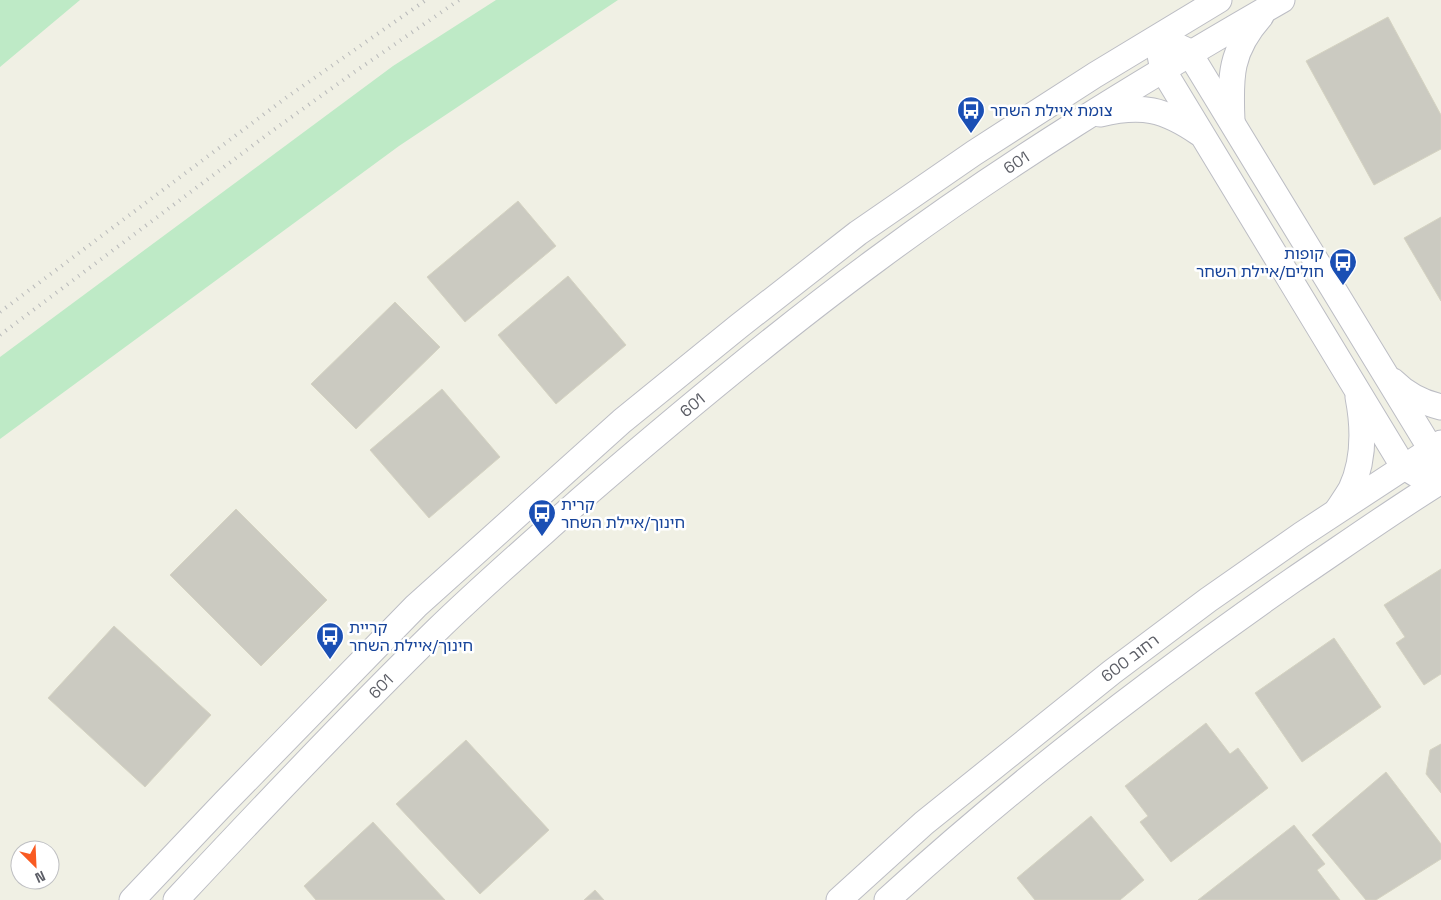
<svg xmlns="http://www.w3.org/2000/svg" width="1441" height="900" font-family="'Space Grotesk','Noto Sans Hebrew',sans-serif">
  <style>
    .green { fill: #beeac6 }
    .building { fill: #cbcac1; stroke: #d5d3c2 }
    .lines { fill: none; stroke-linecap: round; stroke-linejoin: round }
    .street-casing { stroke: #bcbdc4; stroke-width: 27 }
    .street { stroke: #fff; stroke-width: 25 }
    .rail { stroke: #b9baba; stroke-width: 4; stroke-dasharray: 1 6; stroke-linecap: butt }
    .labels { text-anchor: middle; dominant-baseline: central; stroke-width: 5; stroke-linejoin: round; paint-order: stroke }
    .transit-label { font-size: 16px; fill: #164399; stroke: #fff; text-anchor: start }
    .street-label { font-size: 16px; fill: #5c5e66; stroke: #fff }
  </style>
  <rect width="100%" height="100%" fill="#f0f0e4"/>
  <path class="green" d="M0,0H80L0,67Z
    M496,0H618L399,146L0,439V357L393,66Z"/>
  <path class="building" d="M1388,17L1441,115V149L1374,185L1306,61Z
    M518,201L556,246L465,322L427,277Z
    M1441,217V301L1404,238Z
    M568,276L626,345L556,404L498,335Z
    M395,302L440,347L356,429L311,384Z
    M442,389L500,457L429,518L370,450Z
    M236,509L327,600L261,666L170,575Z
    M1441,569V674L1424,685L1396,643L1405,637L1384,605Z
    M114,626L211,715L145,787L48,698Z
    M1334,638L1381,707L1302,762L1255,693Z
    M1206,723L1230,754L1238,748L1268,788L1171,862L1140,822L1148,816L1125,786Z
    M466,740L549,830L480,894L396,804Z
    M1441,744V793L1426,774L1430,750Z
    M1386,772L1441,844V859L1376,900H1366L1312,835Z
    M1091,816L1144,880L1120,900H1035L1017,878Z
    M373,822L445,900H316L304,886Z
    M1294,825L1325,864L1317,870L1340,900H1198Z
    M595,890L604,900H584Z"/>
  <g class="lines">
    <g class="street-casing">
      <g id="street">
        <path d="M1177,46L1188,51L1190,54L1429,446L1431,465"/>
        <path d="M1160,55L1163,70L1403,466L1419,476"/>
        <path d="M1100,114C1142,104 1164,109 1199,133"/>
        <path d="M1232,121C1230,76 1230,51 1261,16"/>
        <path d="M1393,381C1406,394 1424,403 1441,407"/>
        <path d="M1338,509C1342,503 1347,496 1351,489C1364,461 1364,428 1358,397"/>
        <path d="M132,900L225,802L416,606L622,421L739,326L858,233L974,153L1095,75L1219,0"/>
        <path id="s1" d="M176,900C261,809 347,718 436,631C482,586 532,543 580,500C676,417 774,335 876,260C1005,164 1143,80 1282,0"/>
        <path d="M839,900L924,823L1112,672L1208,600L1301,535L1441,443"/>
        <path d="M887,900C1014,784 1152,678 1293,580C1342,547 1391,512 1441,481"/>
      </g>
    </g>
    <use href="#street" class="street"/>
    <path class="rail" d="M0,312L287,97L426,0
      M0,335L272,131L353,73L459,0"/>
  </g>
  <defs>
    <g id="bus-pin" transform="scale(1.4375)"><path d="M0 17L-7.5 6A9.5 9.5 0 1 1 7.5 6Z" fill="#1a4fb4" stroke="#fff"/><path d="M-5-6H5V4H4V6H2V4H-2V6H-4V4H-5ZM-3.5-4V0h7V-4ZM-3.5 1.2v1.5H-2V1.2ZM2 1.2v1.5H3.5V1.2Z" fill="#fff"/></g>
  </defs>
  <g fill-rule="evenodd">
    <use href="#bus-pin" x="971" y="110"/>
    <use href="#bus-pin" x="1343" y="262"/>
    <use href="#bus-pin" x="542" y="513"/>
    <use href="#bus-pin" x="330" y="636"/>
  </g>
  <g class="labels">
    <g class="transit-label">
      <text x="990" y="110">צומת איילת השחר</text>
      <text x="1324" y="253" text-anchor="end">קופות<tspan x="1324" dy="18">חולים/איילת השחר</tspan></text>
      <text x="561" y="504">קרית<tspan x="561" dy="18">חינוך/איילת השחר</tspan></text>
      <text x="349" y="627">קריית<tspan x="349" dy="18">חינוך/איילת השחר</tspan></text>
    </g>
    <g class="street-label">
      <text stroke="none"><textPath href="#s1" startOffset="1121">601</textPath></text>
      <text stroke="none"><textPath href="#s1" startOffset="716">601</textPath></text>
      <text transform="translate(1130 658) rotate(-37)">רחוב 600</text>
      <text stroke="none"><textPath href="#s1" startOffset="296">601</textPath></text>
    </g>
  </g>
  <g transform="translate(35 865) rotate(156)"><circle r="24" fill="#ffffff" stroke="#bebfc2"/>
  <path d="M0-4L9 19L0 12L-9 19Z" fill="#f95a21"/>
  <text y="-8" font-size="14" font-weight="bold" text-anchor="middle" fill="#5c5e66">N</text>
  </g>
</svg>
